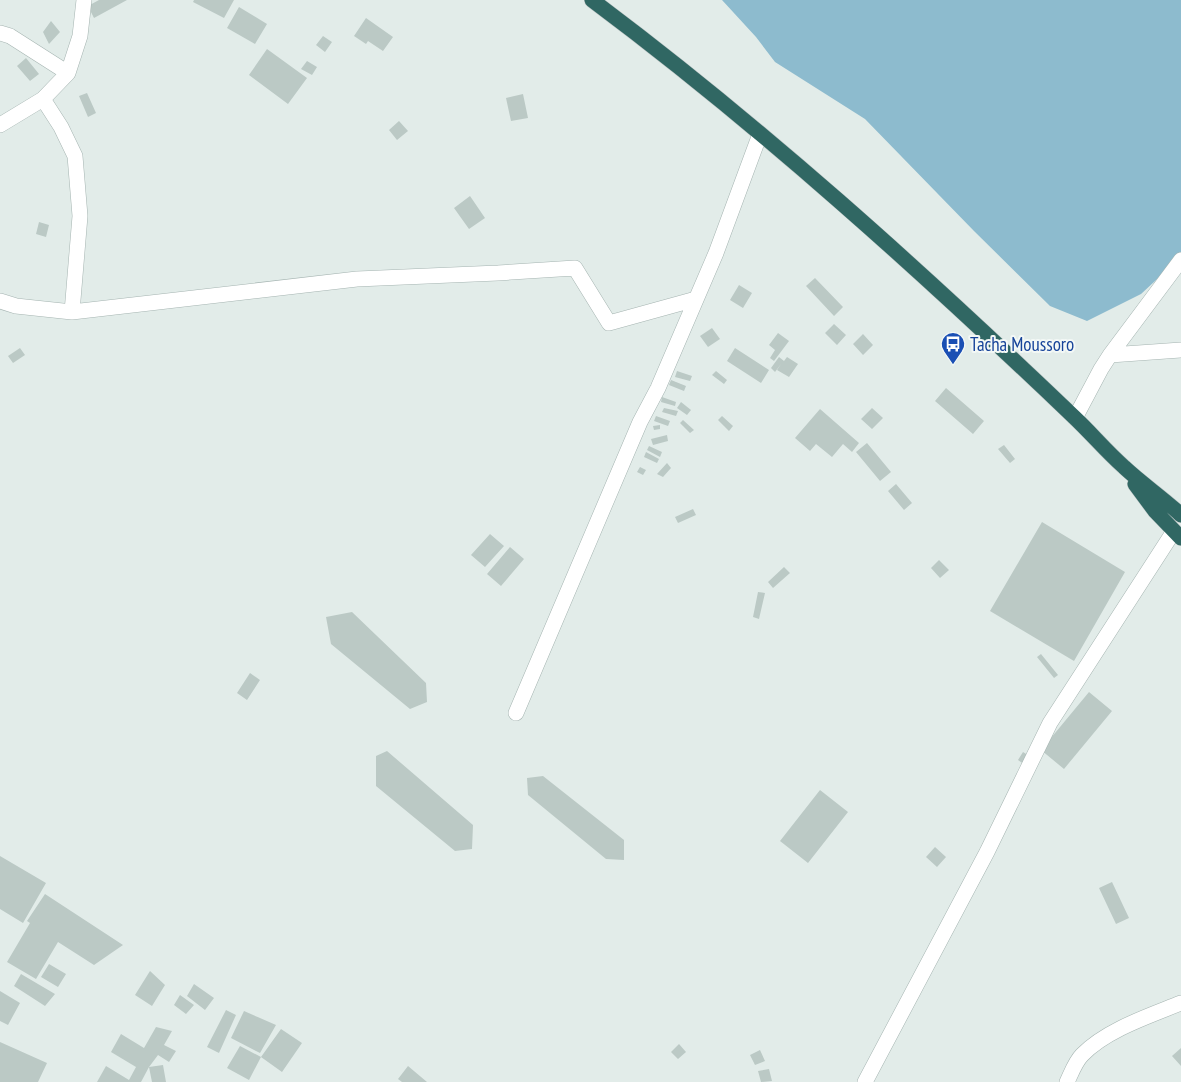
<svg xmlns="http://www.w3.org/2000/svg" width="1181" height="1082" font-family="'PT Sans Narrow',sans-serif">
  <style>
    .water { fill: #8dbbce }
    .building { fill: #bbc9c5 }
    .lines { fill: none; stroke-linecap: round; stroke-linejoin: round }
    .minor-casing { stroke: #a5b4b1; stroke-width: 16 }
    .highway-casing { stroke: #c1c8c8; stroke-width: 16 }
    .minor { stroke: #fff; stroke-width: 15 }
    .highway { stroke: #306763; stroke-width: 15 }
    .labels { text-anchor: middle; dominant-baseline: central; stroke-width: 4; stroke-linejoin: round; paint-order: stroke }
    .transit-label { font-size: 19px; fill: #164399; stroke: #f3f8f6; text-anchor: start }
  </style>
  <rect width="100%" height="100%" fill="#e2ece9"/>
  <path class="water" d="M722,0H1181V257L1141,294L1087,321L1050,306L974,231L865,119L775,62L756,37Z"/>
  <path class="building" d="M99,0H127L94,18L88,6Z
    M194,0H234L224,18L193,2Z
    M239,7L267,24L255,44L227,28Z
    M366,18L393,37L383,51L368,41L366,44L354,36Z
    M51,21L60,32L49,44L43,32Z
    M323,36L332,42L325,52L316,45Z
    M267,49L307,78L288,104L249,75Z
    M26,58L39,74L30,81L17,66Z
    M307,61L317,67L312,75L301,69Z
    M87,93L96,113L88,117L79,96Z
    M523,94L528,118L511,121L506,98Z
    M399,121L408,131L397,140L389,130Z
    M470,196L485,218L469,229L454,208Z
    M39,222L49,225L46,237L36,234Z
    M815,278L843,307L834,316L806,286Z
    M739,285L752,293L743,308L730,300Z
    M834,324L846,335L837,345L825,333Z
    M712,328L720,339L708,347L700,336Z
    M778,333L789,341L774,361L770,358L775,350L769,345Z
    M863,334L873,345L863,355L853,344Z
    M20,348L25,355L13,363L8,356Z
    M735,348L769,370L761,383L727,361Z
    M779,357L784,361L787,357L798,364L789,377L777,370L781,364L775,372L771,368Z
    M677,371L692,376L690,381L675,377Z
    M716,371L727,380L724,384L712,375Z
    M671,380L686,386L684,391L669,385Z
    M946,388L984,421L973,434L935,401Z
    M662,397L676,402L675,406L661,402Z
    M681,402L691,410L687,415L677,408Z
    M664,408L678,411L676,416L662,412Z
    M872,408L883,418L872,429L861,419Z
    M820,409L859,443L852,452L843,444L832,457L816,444L810,451L795,438Z
    M656,416L670,421L668,426L654,421Z
    M722,416L733,426L729,431L718,420Z
    M683,420L694,430L690,433L680,423Z
    M660,425V429L654,430L653,426Z
    M667,435L668,441L653,445L651,439Z
    M867,443L891,472L880,481L856,452Z
    M1004,445L1015,459L1010,463L998,449Z
    M649,446L662,452L660,457L647,450Z
    M646,452L659,459L657,463L644,457Z
    M667,463L671,468L663,477L657,474Z
    M640,467L646,470L643,475L637,472Z
    M896,484L912,503L904,510L888,491Z
    M693,509L696,515L678,523L675,517Z
    M1042,522L1125,572L1074,661L990,611Z
    M490,534L504,546L485,567L471,555Z
    M510,547L524,559L501,586L487,574Z
    M939,560L949,570L940,578L931,568Z
    M784,567L790,573L773,588L768,582Z
    M758,592L765,593L759,619L753,617Z
    M352,612L426,683L427,702L410,709L331,644L326,617Z
    M1041,654L1058,675L1054,678L1037,657Z
    M250,673L260,680L247,700L237,693Z
    M1089,692L1112,711L1064,769L1041,750Z
    M387,751L473,825L472,849L455,851L376,786V756Z
    M1023,752L1031,757L1025,765L1018,760Z
    M543,776L624,840V860L606,859L528,795L527,778Z
    M820,790L848,812L808,863L780,841Z
    M935,847L946,857L937,867L926,857Z
    M0,856L46,883L23,923L0,909Z
    M1112,882L1129,918L1116,924L1099,888Z
    M45,894L123,945L94,965L58,942L36,979L7,962L30,923L27,921Z
    M49,964L66,974L58,987L41,977Z
    M150,971L165,985L152,1006L135,995Z
    M21,974L55,994L45,1006L14,986Z
    M194,984L214,998L205,1010L187,996Z
    M0,991L20,1003L8,1025L0,1021Z
    M180,995L194,1005L186,1014L174,1005Z
    M226,1010L236,1015L219,1053L207,1047Z
    M244,1011L276,1025L260,1053L231,1038Z
    M156,1027L172,1031L164,1045L176,1051L169,1062L158,1055L149,1067L163,1065L166,1082H152L149,1067L141,1082H97L106,1066L129,1080L136,1067L111,1052L121,1034L144,1048Z
    M281,1029L302,1043L282,1072L261,1057L249,1080L227,1068L240,1046L261,1057Z
    M0,1042L47,1063L38,1082H0Z
    M679,1044L686,1052L678,1059L671,1052Z
    M1181,1048V1066L1172,1056Z
    M760,1050L765,1061L755,1065L750,1055Z
    M408,1066L427,1082H402L398,1079Z
    M769,1069L772,1081L761,1082L758,1071Z"/>
  <g class="lines">
    <g class="minor-casing">
      <path id="minor" d="M0,33L10,36L68,73
        M43,99L61,127L75,156L80,216L72,312
        M0,125L43,99L68,73L80,36L84,0
        M0,301L16,306L72,312L357,279L498,273L575,268L609,323L696,299
        M1110,355L1181,260
        M1075,418L1101,369L1110,355L1181,350
        M516,713L640,422L658,388L716,253L760,134
        M865,1082L987,852L1050,723L1174,531
        M1067,1082C1071,1074 1075,1062 1082,1055C1106,1030 1149,1016 1181,1003"/>
    </g>
    <g class="highway-casing">
      <path id="highway" d="M592,0C762,127 920,270 1074,417C1091,433 1106,451 1124,467C1142,484 1163,498 1181,515
        M1135,484L1155,511L1181,538"/>
    </g>
    <use href="#minor" class="minor"/>
    <use href="#highway" class="highway"/>
  </g>
  <defs>
    <g id="bus-pin" transform="scale(1.25)"><path d="M0 17L-7.5 6A9.5 9.5 0 1 1 7.5 6Z" fill="#1a4fb4" stroke="#f3f8f6"/><path d="M-5-6H5V4H4V6H2V4H-2V6H-4V4H-5ZM-3.5-4V0h7V-4ZM-3.5 1.2v1.5H-2V1.2ZM2 1.2v1.5H3.5V1.2Z" fill="#fff"/></g>
  </defs>
  <g fill-rule="evenodd">
    <use href="#bus-pin" x="953" y="344"/>
  </g>
  <g class="labels">
    <g class="transit-label">
      <text x="970" y="344">Tacha Moussoro</text>
    </g>
  </g>
</svg>
